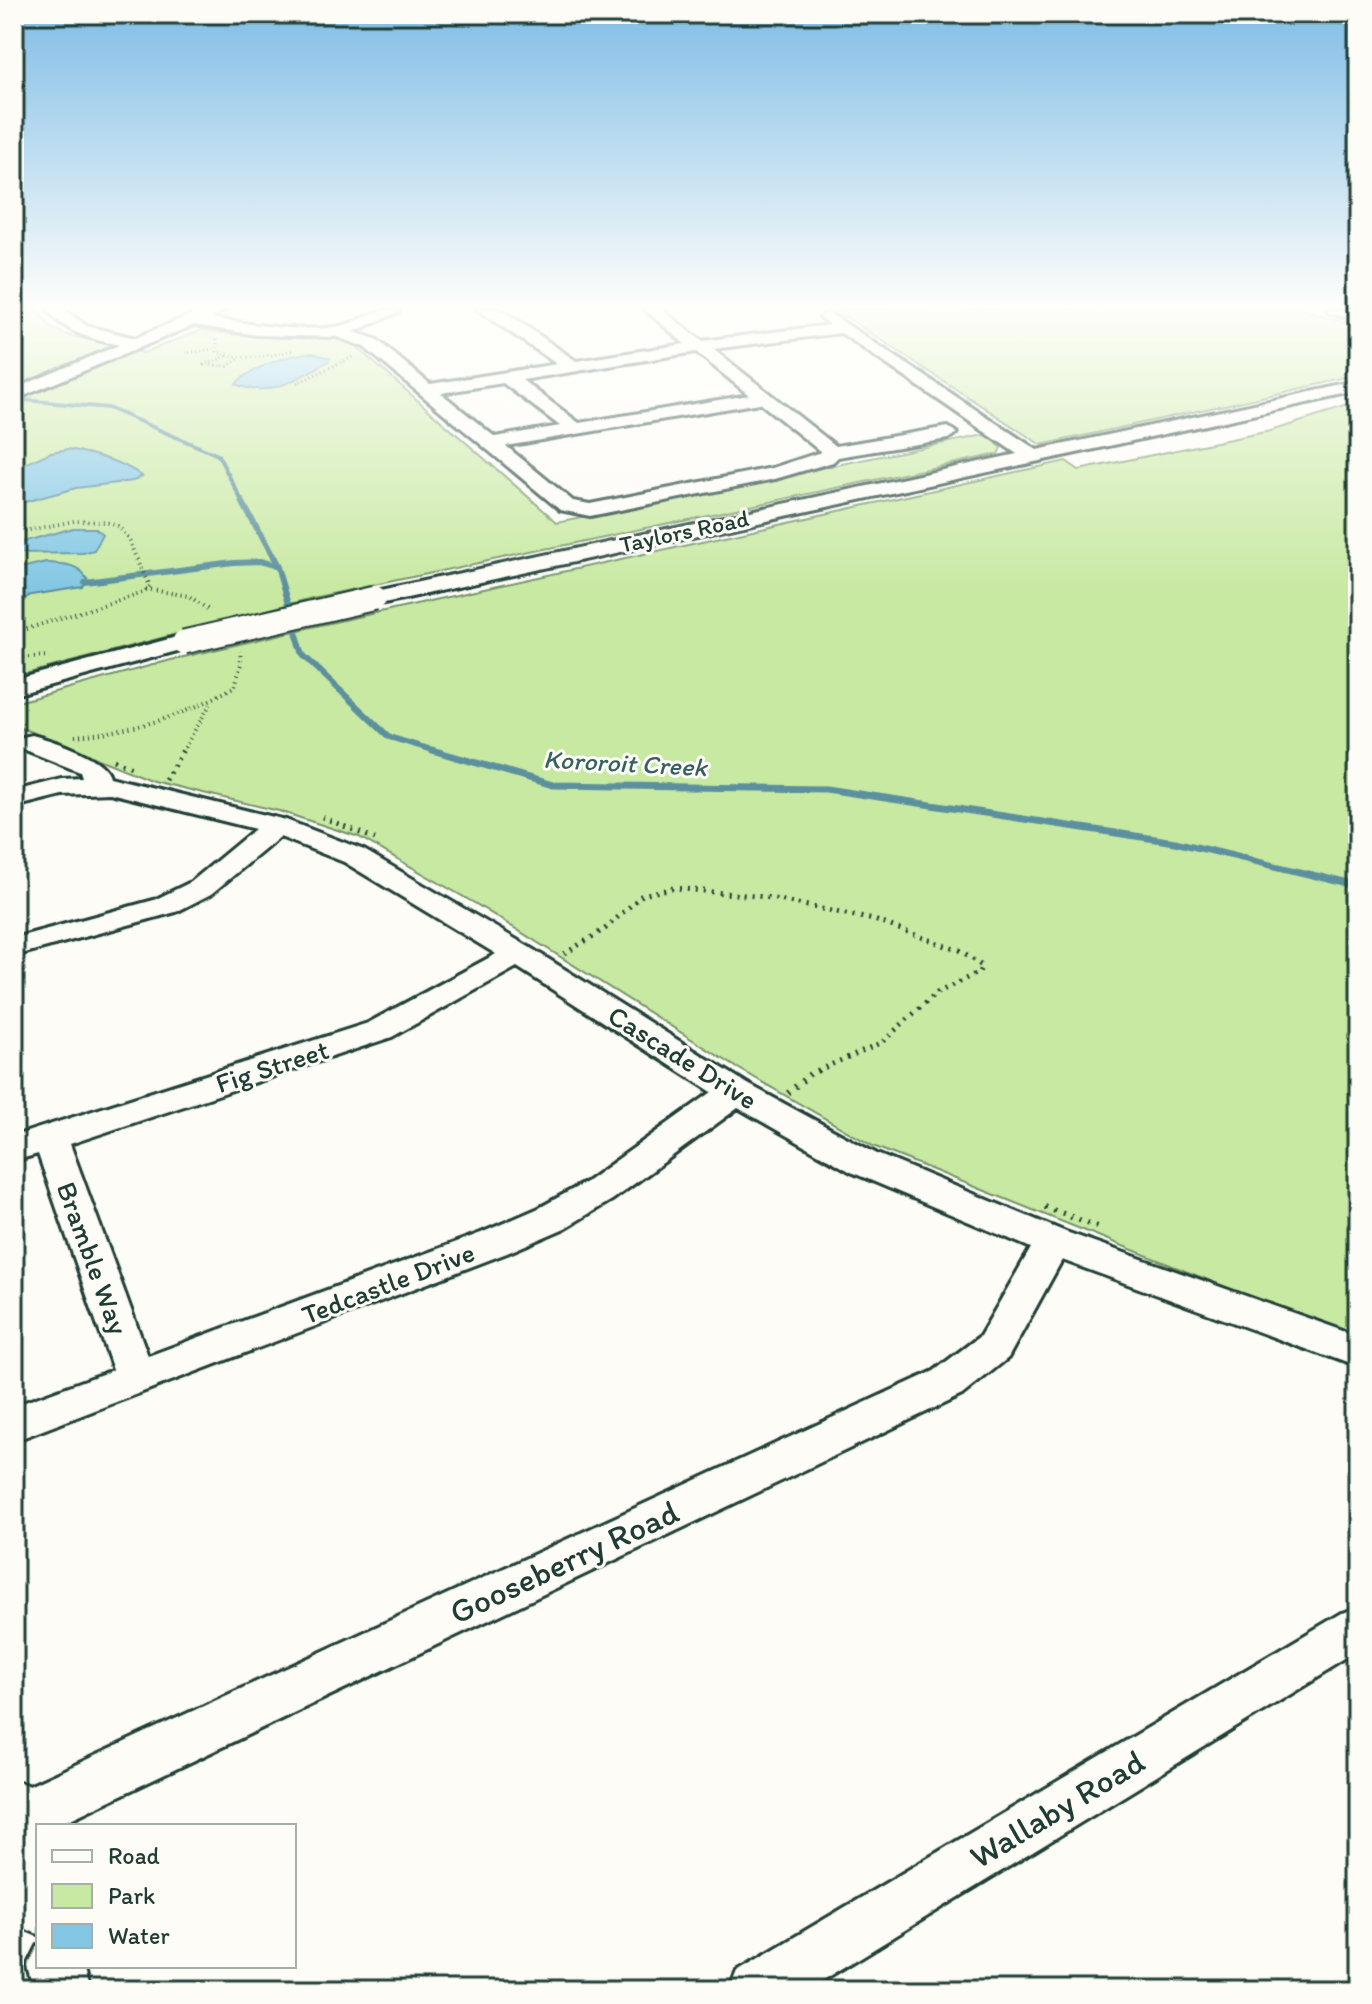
<svg xmlns="http://www.w3.org/2000/svg" width="1372" height="2004" font-family="Itim,sans-serif">
  <style>
    .green { fill: #c8e9a2; stroke: #74936b; stroke-width: 2 }
    .water { fill: #83c7e4; stroke: #5b909e; stroke-width: 2 }
    .lines { fill: none; stroke-linecap: round; stroke-linejoin: round }
    .stream-far2 { stroke: #5b909e; stroke-width: 4 }
    .stream-far1 { stroke: #5b909e; stroke-width: 6 }
    .stream { stroke: #5b909e; stroke-width: 7 }
    .minor-casing { stroke: #1f3d34; stroke-width: 6 }
    .path-far3 { stroke: #1f3d34; stroke-width: 3; stroke-dasharray: 1 3; stroke-linecap: butt }
    .path-far2 { stroke: #1f3d34; stroke-width: 4; stroke-dasharray: 1 4; stroke-linecap: butt }
    .path-far1 { stroke: #1f3d34; stroke-width: 5; stroke-dasharray: 2 6; stroke-linecap: butt }
    .path { stroke: #1f3d34; stroke-width: 6; stroke-dasharray: 2 7; stroke-linecap: butt }
    .minor { fill: #fdfcf7; fill-rule: evenodd }
    .minor-bridge-casing { stroke: #1f3d34; stroke-width: 27; stroke-linecap: butt }
    .minor-bridge { stroke: #fdfcf7; stroke-width: 23 }
    .labels { text-anchor: middle; dominant-baseline: central; stroke-width: 6; stroke-linejoin: round; paint-order: stroke }
    .far-street-label { font-size: 24px; fill: #1f3d34; stroke: #fdfcf7 }
    .far-water-label { font-size: 26px; font-style: italic; fill: #386060; stroke: #fdfcf7 }
    .street-label { font-size: 28px; fill: #1f3d34; stroke: #fdfcf7 }
    .near-street-label { font-size: 34px; fill: #1f3d34; stroke: #fdfcf7 }
  </style>
  <rect width="100%" height="100%" fill="#fdfcf7"/>
  <filter id="ink" filterUnits="userSpaceOnUse"><feTurbulence type="fractalNoise" baseFrequency=".0125" numOctaves="2"/><feDisplacementMap in="SourceGraphic" scale="16" xChannelSelector="R" yChannelSelector="G"/><feConvolveMatrix kernelMatrix="1 2 1 2 8 2 1 2 1" color-interpolation-filters="sRGB"/></filter>
  <g filter="url(#ink)">
    <path class="green" d="M14,309H36L52,328L64,334L143,353L202,330L240,335L332,338L352,343L557,522L989,434L1001,448L998,454L312,598L14,677Z
      M834,309H1303L1358,326V376L1041,445Z
      M1358,404V1340L873,1146L736,1067L476,904L359,837L279,811L153,781L14,725V703L171,660L316,626L1066,461L1079,470L1270,431Z"/>
    <path class="water" d="M312,353L330,358L327,362C300,377 267,400 236,384C248,369 292,353 312,353Z
      M69,449C92,454 122,461 142,476L133,481L76,488L14,505V469L51,452Z
      M73,528H96L103,534L94,550L83,553L14,554V544Z
      M46,563C62,564 78,563 87,578L83,587L31,595L14,605V570Z"/>
    <g class="lines">
      <path class="stream-far2" d="M14,399L108,408L218,455L243,503"/>
      <path class="stream-far1" d="M242,501L277,567L303,655L389,737L439,752
        M85,582L234,563L259,562L277,567"/>
      <path class="stream" d="M432,750L553,785L826,789L1175,842L1358,886"/>
      <g class="minor-casing">
        <path id="minor" d="M47,309H63L87,326L135,338L205,309H226L210,318C250,324 295,332 335,327C359,324 370,309 400,309L398,312L354,332L376,339L430,384L557,364L476,309H497L507,313L576,361L685,344L644,309H661L702,341L829,325L820,317L828,312L1037,450L1358,382V392L375,605L367,603L364,598L367,593L1017,454L841,333L713,349L836,446L948,427L957,433L948,439L838,457L833,462L775,479L590,516L560,510L364,347L337,337L257,335L194,325L14,400V389L119,345C91,339 65,333 47,309ZM696,352L749,395L579,423L522,380ZM503,383L560,426L495,437L441,393ZM760,403L821,452L772,468L590,504L573,501L506,446Z
          M1328,309L1358,311V321L1330,312Z
          M184,635L192,637L196,642L192,647L14,695V680Z
          M32,735C51,740 106,757 109,777L286,820L364,850L529,947L748,1084L877,1154L1066,1232L1358,1336V1368L1062,1260L1008,1358L962,1395L56,1826H38V1934L19,1926L14,1913V1780L29,1786L934,1371L980,1336L1031,1248L851,1172L738,1108L612,1200L565,1228L507,1253L14,1441V1406L113,1370L38,1154L14,1161V1136L368,1023L496,954L344,862L280,837L211,894L176,912L14,956V938L154,900L191,882L255,829L110,793L62,795L14,807V791L62,779L82,778L80,772L23,749L19,743L23,737ZM517,967L712,1092L586,1182L539,1208L481,1233L148,1356L70,1144L392,1037Z
          M1358,1607V1653L807,1990H729L737,1971L1342,1613Z
          M38,1946V1966H82L88,1990H34L28,1966Z"/>
      </g>
      <path class="path-far3" d="M217,339V352C242,361 267,357 292,350
        M185,353L215,349
        M227,356L204,365L228,366L240,358
        M297,383L353,357"/>
      <path class="path-far2" d="M14,533L74,521L105,522L118,526L130,539L150,586L144,592L14,633
        M146,589L189,596L210,611
        M14,658L49,656
        M14,717L27,724
        M75,736C134,731 184,717 235,686L241,664L240,651
        M182,752L211,703"/>
      <path class="path-far1" d="M114,760L134,768
        M165,780L183,750
        M322,817L375,839
        M564,954L605,929L642,895L673,888L765,897L874,920L960,951L982,966L979,972L937,993L882,1042L817,1071"/>
      <path class="path" d="M788,1093L811,1073L821,1069
        M1045,1207L1103,1229"/>
      <use href="#minor" class="minor"/>
      <g class="minor-bridge-casing">
        <path id="minor-bridge" d="M184,642L375,598"/>
      </g>
      <use href="#minor-bridge" class="minor-bridge"/>
    </g>
  </g>
  <linearGradient id="sky" x2="0" y2="1"><stop stop-color="#7fbce6"/><stop offset="0.52" stop-color="#fefefb"/><stop offset="1" stop-color="#fefefb" stop-opacity="0"/></linearGradient>
  <rect width="1372" height="589" fill="url(#sky)"/>
  <g class="labels">
    <g class="far-street-label">
      <text transform="translate(684 531) rotate(-12)">Taylors Road</text>
    </g>
    <g class="far-water-label">
      <text transform="translate(625 763) rotate(3)">Kororoit Creek</text>
    </g>
    <g class="street-label">
      <text transform="translate(683 1057) rotate(32)">Cascade Drive</text>
      <text transform="translate(272 1066) rotate(-18)">Fig Street</text>
      <text transform="translate(93 1258) rotate(70)">Bramble Way</text>
      <text transform="translate(388 1283) rotate(-21)">Tedcastle Drive</text>
    </g>
    <g class="near-street-label">
      <text transform="translate(564 1562) rotate(-25)">Gooseberry Road</text>
      <text transform="translate(1057 1809) rotate(-31)">Wallaby Road</text>
    </g>
  </g>
  <rect width="1372" height="2004" fill="none" stroke="#fdfcf7" stroke-width="48"/>
  <rect x="24" y="24" width="1324" height="1956" fill="none" stroke="#1f3d34" stroke-width="3" filter="url(#ink)"/>
  <rect x="36" y="1824" width="260" height="144" fill="#fdfcf7" stroke="#a4b0a9" stroke-width="2"/>
  <rect x="52" y="1850" width="40" height="12" fill="#fdfcf7" stroke="#a4b0a9" stroke-width="2"/>
  <text x="108" y="1864" font-size="24" fill="#1f3d34">Road</text>
  <rect x="52" y="1884" width="40" height="24" fill="#c8e9a2" stroke="#a4b0a9" stroke-width="2"/>
  <text x="108" y="1904" font-size="24" fill="#1f3d34">Park</text>
  <rect x="52" y="1924" width="40" height="24" fill="#83c7e4" stroke="#a4b0a9" stroke-width="2"/>
  <text x="108" y="1944" font-size="24" fill="#1f3d34">Water</text>
</svg>
